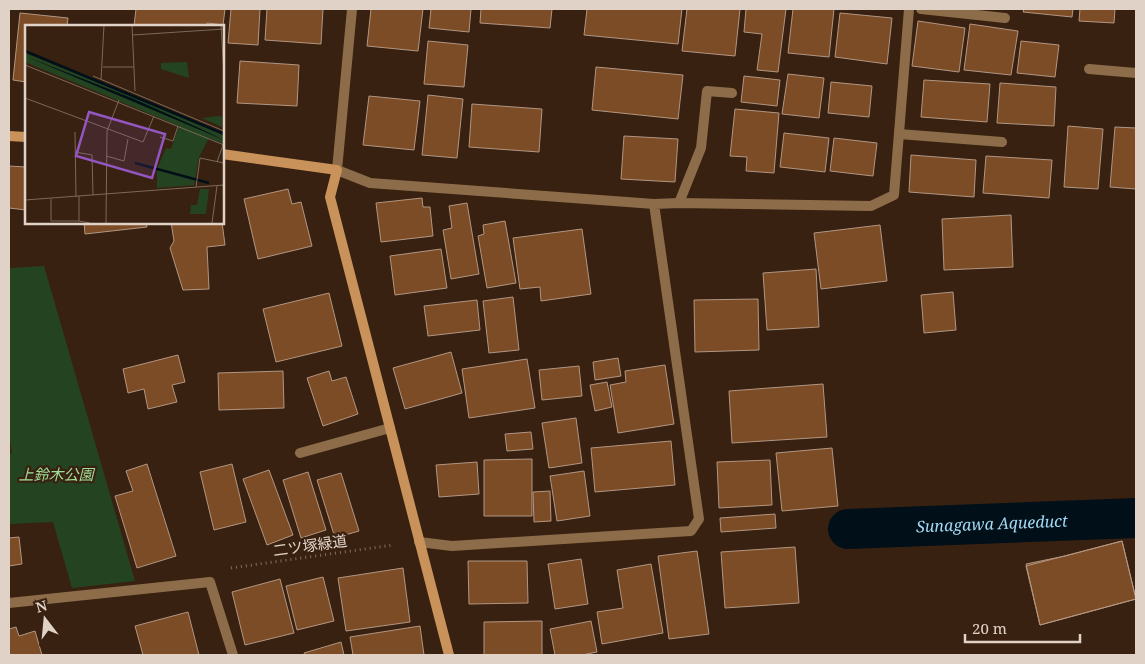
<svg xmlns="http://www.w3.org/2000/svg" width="1145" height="664" font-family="'Noto Serif','Noto Sans JP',serif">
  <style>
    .green { fill: #244421 }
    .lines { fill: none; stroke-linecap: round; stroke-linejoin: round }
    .canal { stroke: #000f18; stroke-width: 40 }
    .building { fill: #7c4c27; stroke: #b29682 }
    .path { stroke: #816e5f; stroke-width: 3; stroke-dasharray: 1 4; stroke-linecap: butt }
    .lane { stroke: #8d6c4a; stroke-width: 10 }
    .street { stroke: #8d6c4a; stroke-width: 10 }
    .secondary { stroke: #c8925a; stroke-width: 10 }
    .labels { text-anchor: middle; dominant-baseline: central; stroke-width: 4.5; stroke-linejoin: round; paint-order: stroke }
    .park-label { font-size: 15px; font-style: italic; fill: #a0de99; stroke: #382110 }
    .street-label { font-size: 15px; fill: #e1d2c7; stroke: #382110 }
    .water-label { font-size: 16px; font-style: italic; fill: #a3d9f4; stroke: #382110 }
    .inset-river { fill: none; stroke: #000f18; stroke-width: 2.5 }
    .inset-road { fill: none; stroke: #7c6859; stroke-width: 1 }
    .view { fill: #9456c1; fill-opacity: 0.15; stroke: #9456c1; stroke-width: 2.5 }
    .inset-edge { fill: none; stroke: #e1d2c7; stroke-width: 2.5 }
  </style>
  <rect width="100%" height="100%" fill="#382110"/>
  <path class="green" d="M44,266L135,581L72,588L53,522L9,524V454L12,453L9,435V268Z"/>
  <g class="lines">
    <path class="canal" id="s1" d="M848,529L1136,518"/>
  </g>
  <path class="building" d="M136,9H225L223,25L207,23V26H134Z
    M231,9H260L258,45L228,43Z
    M267,9H323L321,44L265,40Z
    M371,9H423L418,51L367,46Z
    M431,9H471L469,32L429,28Z
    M481,9H552L550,28L480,23Z
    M587,9H682L678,44L584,35Z
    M687,9H740L735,56L682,51Z
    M746,9H786L778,72L757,70L762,34L744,32Z
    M793,9H834L829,57L788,53Z
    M1024,9H1073L1072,17L1023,12Z
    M1080,9H1115L1114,23L1079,21Z
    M20,13L68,18L67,26H26V82L13,80Z
    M840,13L892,18L887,64L835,57Z
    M918,21L965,28L959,72L912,66Z
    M970,24L1018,31L1011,75L964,70Z
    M428,41L468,45L464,87L424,84Z
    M1021,41L1059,45L1055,77L1017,73Z
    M240,61L299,65L297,106L237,103Z
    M596,67L683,75L678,119L592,110Z
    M788,74L824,78L819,118L782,114Z
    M744,76L780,80L777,106L741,102Z
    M924,80L990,84L987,122L921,117Z
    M831,82L872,86L869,117L828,113Z
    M1000,83L1056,87L1054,126L997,123Z
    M428,95L463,99L457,158L422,155Z
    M369,96L420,101L414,150L363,145Z
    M472,104L542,109L539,152L469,147Z
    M735,109L779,113L774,173L746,171L747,157L730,156Z
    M1068,126L1103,129L1098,189L1064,187Z
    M1115,127L1136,128V189L1110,187Z
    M784,133L829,138L825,172L780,167Z
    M624,136L678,139L675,182L621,179Z
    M834,138L877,143L873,176L830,171Z
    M911,155L976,160L974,197L909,192Z
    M986,156L1052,160L1049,198L983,193Z
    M9,166L26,167V210L9,208Z
    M288,189L292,204L301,202L312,246L258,259L244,199Z
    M422,198L423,207H430L433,236L381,242L376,203Z
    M467,203L479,274L451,279L443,230L452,228L449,206Z
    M1011,215L1013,267L944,270L942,219Z
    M505,221L516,283L487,288L478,236L484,234L483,225Z
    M84,222H146L147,227L85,234Z
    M171,222H222L225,245L207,247L209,289L183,290L170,248L174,241Z
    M880,225L887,281L821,289L814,233Z
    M582,229L591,294L541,301L540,287L520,289L513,238Z
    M441,249L447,288L395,295L390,256Z
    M816,269L819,327L767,330L763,273Z
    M953,292L956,330L924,333L921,295Z
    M329,293L342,346L276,362L263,309Z
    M513,297L519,350L489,353L483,301Z
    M758,299L759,350L695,352L694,300Z
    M477,300L480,330L428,336L424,306Z
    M451,352L462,393L405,409L393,368Z
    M178,355L185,382L172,385L177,402L148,409L144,389L128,393L123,369Z
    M618,358L621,376L595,380L593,362Z
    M527,359L535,408L469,418L462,369Z
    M665,365L674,424L618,433L610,385L626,382L625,371Z
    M579,366L582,396L542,400L539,370Z
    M283,371L284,408L219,410L218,373Z
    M329,371L332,381L346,377L358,414L323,426L307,378Z
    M607,382L612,407L595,411L590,385Z
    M823,384L827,437L732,443L729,391Z
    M576,418L582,463L549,468L542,423Z
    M531,432L533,449L507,451L505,434Z
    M671,441L675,485L595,492L591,448Z
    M832,448L838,506L782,511L776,453Z
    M532,459V516H484V460Z
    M770,460L772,505L719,508L717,462Z
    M477,462L479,494L439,497L436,465Z
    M147,464L176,556L137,568L115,496L133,491L126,471Z
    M232,464L246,522L214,530L200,472Z
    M269,470L293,535L267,545L243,479Z
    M584,471L590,516L557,521L550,476Z
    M308,472L326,530L301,538L283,480Z
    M341,473L359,531L335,538L317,480Z
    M550,491L551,521L534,522L533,492Z
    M775,514L776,528L721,532L720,518Z
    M19,537L22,564L9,566V538Z
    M1122,541L1136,599L1040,625L1026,564L1065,556Z
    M1122,541L1136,599L1040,625L1026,566Z
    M795,547L799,603L725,608L721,552Z
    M697,551L709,634L669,639L658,556Z
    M581,559L588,604L555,609L548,564Z
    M468,561H527L528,603L469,604Z
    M651,564L663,633L602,644L597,612L623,608L617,570Z
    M403,568L410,622L346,631L338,578Z
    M323,577L334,621L297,630L286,586Z
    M280,579L294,633L245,645L232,592Z
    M188,612L199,655H143L135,626Z
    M542,621V655H484V622Z
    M591,621L597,652L582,655H555L550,629Z
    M420,626L424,655H353L350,637Z
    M16,627L19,636L35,631L42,655H9V629Z
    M341,642L344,655H305L304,653Z"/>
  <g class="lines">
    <path class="path" d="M231,568L393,545"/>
    <path class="lane" d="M921,9L1005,18
      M899,134L1002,142
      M679,203L701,148L707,91L732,93
      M300,453L390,428"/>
    <path class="street" d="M352,9L337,170L370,183L654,204L679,203L871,206L894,195L909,9
      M1089,69L1136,73
      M419,542L452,546L691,531L699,519L654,204
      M9,603L210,582L233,655"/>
    <path class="secondary" d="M9,136L26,137
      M222,154L337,170L330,197L449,655"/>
  </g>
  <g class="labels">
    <g class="park-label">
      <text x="56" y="474">上鈴木公園</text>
    </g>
    <g class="street-label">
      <text transform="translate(310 545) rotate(-8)">二ツ塚緑道</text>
    </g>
    <g class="water-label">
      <text stroke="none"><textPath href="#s1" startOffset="144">Sunagawa Aqueduct</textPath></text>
    </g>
  </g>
  <g transform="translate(25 25)">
    <rect width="199" height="199" fill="#382110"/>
    <path d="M0,28L193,105L199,109V119L184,113L174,132L169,160L132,163V144L141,123L146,124L154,101L0,37ZM162,37L164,53L136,44V38ZM197,92V102L177,93L194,91ZM175,164H184L181,189H165L166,180H172Z" fill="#244421"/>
    <path d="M0,31L109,74L174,103L199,115Z" fill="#000f18"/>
    <path class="inset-river" d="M0,26L199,109M110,138L184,158"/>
    <path class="inset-road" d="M107,0L110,66M196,0L199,49M108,10L199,4M0,40L199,120M78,42H109M68,51L199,106M76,55L79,0M0,73L118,117L129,91M50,107L51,172M135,112L148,116L153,101M50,127L67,130L68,170M81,131L99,136L103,114M192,137L198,120M171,162L175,133L199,138M54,171V196L65,198M26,174V196H54M0,175L199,160M81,198L82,106L94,75M187,198L192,161"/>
    <path class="view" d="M64,87L140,109L127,153L51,131Z"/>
    <rect width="199" height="199" class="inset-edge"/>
  </g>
  <rect width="1145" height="664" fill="none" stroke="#e1d2c7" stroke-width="20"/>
  <g transform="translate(45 619) rotate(344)" stroke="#382110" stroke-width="4" paint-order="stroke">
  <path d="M0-4L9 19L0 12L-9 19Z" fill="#e1d2c7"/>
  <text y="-8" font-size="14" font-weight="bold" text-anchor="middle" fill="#e1d2c7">N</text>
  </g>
  <path d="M965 634v8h115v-8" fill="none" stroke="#e1d2c7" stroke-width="2.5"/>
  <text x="972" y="634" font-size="15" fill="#e1d2c7" stroke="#382110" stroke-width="4" paint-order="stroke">20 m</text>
</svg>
